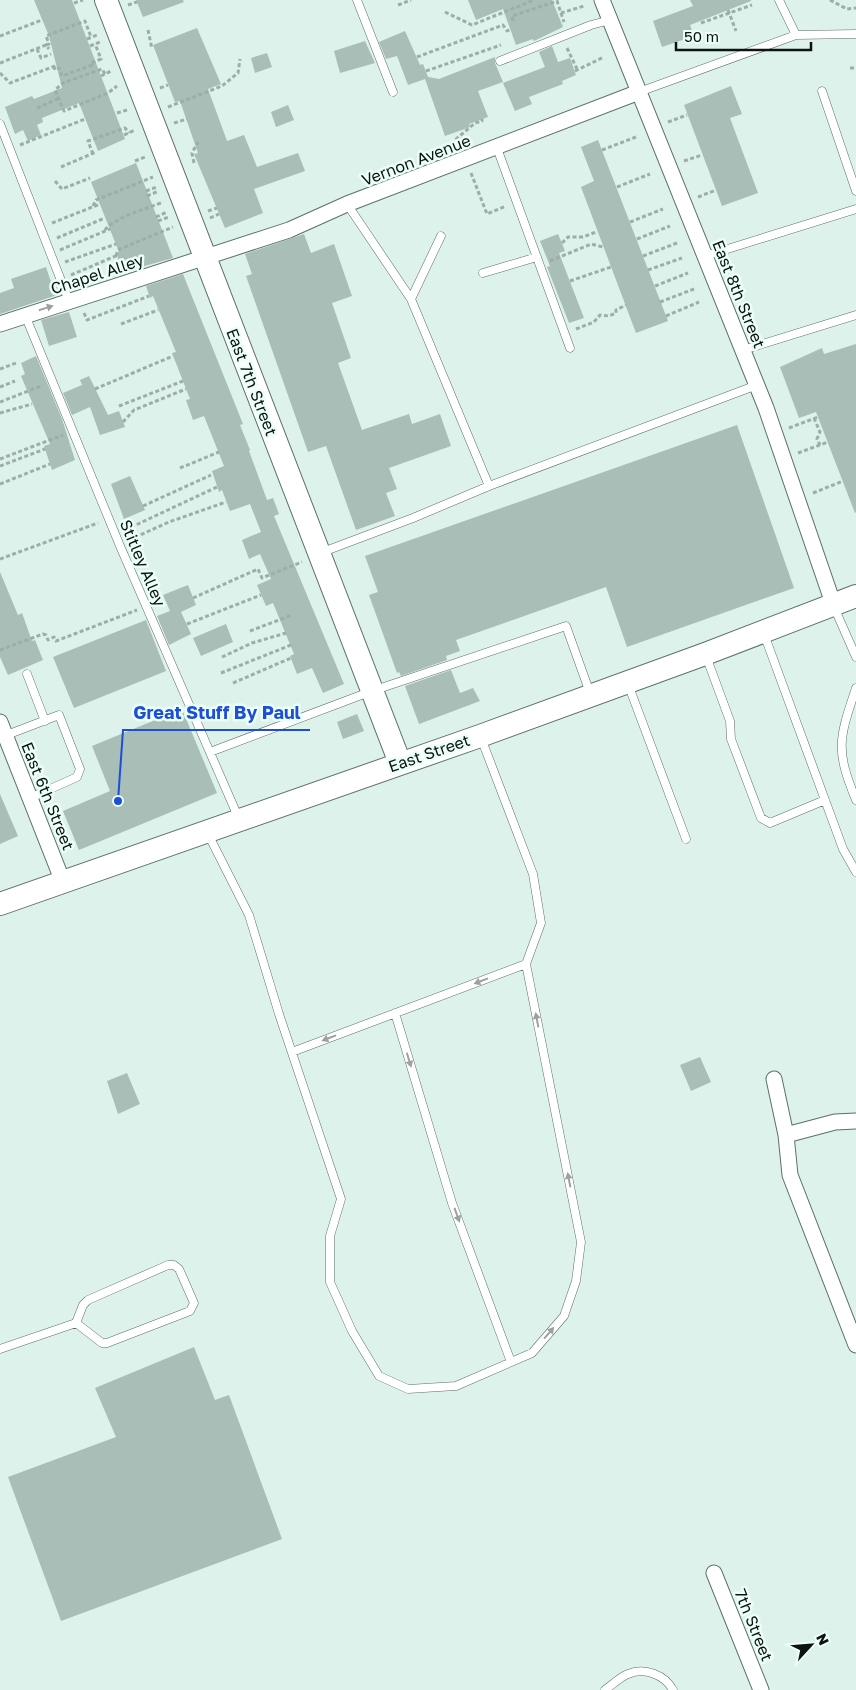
<svg xmlns="http://www.w3.org/2000/svg" width="856" height="1690" font-family="'Golos Text',sans-serif">
  <style>
    .building { fill: #a8beb6 }
    .lines { fill: none; stroke-linecap: round; stroke-linejoin: round }
    .service-casing { stroke: #5c6f69; stroke-width: 9 }
    .minor-casing { stroke: #5c6f69; stroke-width: 17 }
    .secondary-casing { stroke: #5c6f69; stroke-width: 24 }
    .path { stroke: #9caea7; stroke-width: 3; stroke-dasharray: 4 2.5; stroke-linecap: butt }
    .service { stroke: #fff; stroke-width: 8 }
    .minor { stroke: #fff; stroke-width: 15 }
    .secondary { stroke: #fff; stroke-width: 22 }
    .oneway { fill: #9ea1a0 }
    .labels { text-anchor: middle; dominant-baseline: central; stroke-width: 5; stroke-linejoin: round; paint-order: stroke }
    .street-label { font-size: 16px; fill: #0c1411; stroke: #ecfef8 }
    .leader { fill: none; stroke: #1d4ed8; stroke-width: 2 }
    .callout-dot { fill: #1d4ed8; stroke: #ecfef8; stroke-width: 2 }
    .callout-label { font-size: 18px; text-anchor: middle; font-weight: bold; fill: #1d4ed8; stroke: #ecfef8; stroke-width: 5; stroke-linejoin: round; paint-order: stroke }
  </style>
  <rect width="100%" height="100%" fill="#dcf2ea"/>
  <path class="building" d="M34,0H72L125,139L98,151L79,103L42,118L43,122L37,125L41,135L28,141L23,130L15,134L5,107L32,96L34,99L62,88L49,36Z
    M136,0H183L184,2L143,17Z
    M468,0H552L563,27L534,41L533,39L516,45L503,9L476,20Z
    M690,0H751V1L690,25L694,36L662,47L653,21L693,6Z
    M197,28L221,84L208,89L227,141L244,135L257,167L298,153L305,171L254,189L263,213L225,228L194,154L198,153L180,101L175,102L153,45Z
    M405,31L420,65L423,64L428,77L439,79L495,57V63L503,82L478,91L488,117L469,124L470,127L445,136L425,79L408,85L397,56L386,59L379,42Z
    M365,41L375,63L340,73L334,51Z
    M552,46L558,62L570,58L576,75L562,81L563,84L529,97L532,104L515,111L503,83L545,67L539,52Z
    M267,53L272,67L255,73L251,58Z
    M731,86L742,114L730,118L758,193L722,206L684,105Z
    M288,105L294,120L276,127L271,112Z
    M598,140L668,321L636,333L581,187L594,181L581,147Z
    M136,163L173,258L120,273L117,253L119,252L91,182Z
    M304,234L311,253L334,244L352,296L332,303L351,358L338,363L362,430L409,414L412,424L440,414L451,446L389,468L397,489L386,493L395,516L356,530L326,446L308,452L246,276L252,274L245,254Z
    M558,234L565,251L559,253L584,318L569,323L547,267L550,266L540,241Z
    M46,267L53,288L57,287L60,294L0,314V293L14,288L11,279Z
    M183,274L243,424L240,425L250,450L249,451L267,500L273,498L279,514L274,516L344,684L323,693L312,668L297,674L290,656L294,654L273,603L266,606L257,585L271,579L260,554L249,559L242,540L261,532L250,504L230,511L222,490L219,492L212,471L224,466L204,416L193,420L186,400L190,399L172,353L176,352L153,296L150,298L146,286Z
    M69,312L77,337L49,346L41,320Z
    M856,344V512L855,513L816,412L799,418L780,367L822,348L824,354Z
    M36,356L62,419L75,460L52,470L44,446L50,444L21,376L25,374L21,363Z
    M89,376L108,415L119,411L125,427L100,435L90,407L72,415L63,393L82,385L80,380Z
    M737,425L794,588L627,647L606,587L456,640L460,651L446,656L447,660L401,676L399,672L397,673L369,595L378,592L365,556Z
    M130,476L145,510L124,519L111,484Z
    M0,572L18,615L22,613L32,641L35,640L43,660L8,675L0,657Z
    M188,585L196,605L181,612L191,634L169,645L157,616L170,611L163,595Z
    M146,620L166,671L74,708L53,657Z
    M226,624L233,642L201,656L193,638Z
    M451,670L460,693L473,688L480,701L419,724L405,686Z
    M182,709L217,793L79,850L63,811L110,791L92,746Z
    M357,714L364,731L343,739L337,722Z
    M0,794L18,836L0,844Z
    M700,1057L711,1082L691,1091L680,1065Z
    M127,1073L140,1104L118,1114L107,1081Z
    M194,1347L215,1400L229,1395L282,1539L61,1621L8,1477L116,1437L95,1388Z"/>
  <g class="lines">
    <g class="service-casing">
      <path id="service" d="M357,0L393,92
        M779,0L796,35
        M500,61L591,25L610,20
        M822,91L856,191
        M639,92L796,35L856,34
        M0,124L69,301
        M497,148L570,348
        M347,204L411,299L489,486
        M705,256L856,209
        M483,273L537,257
        M411,299L441,236
        M25,315L120,546L239,819
        M743,350L856,315
        M320,553L413,518L489,486L757,385
        M834,607L856,657
        M764,634L843,849L856,872
        M706,656L730,721L731,739L761,818L770,823L825,800
        M27,674L45,721
        M628,684L686,839
        M856,688C839,739 835,749 856,800
        M4,736L59,715L80,769L77,777L30,798
        M210,752L372,691L566,626L590,693
        M208,834L249,915L279,1014L341,1199L330,1236V1282L352,1331L379,1376L408,1389L456,1386L532,1353L564,1316L576,1281L581,1242L526,964L541,923L533,874L481,738
        M395,1013L452,1203L511,1362
        M292,1052L526,964
        M168,1265H174L179,1269L194,1303L190,1311L107,1343H102L76,1323L83,1305L88,1300Z
        M0,1349L76,1323
        M605,1690C612,1685 620,1677 628,1674C645,1667 665,1675 673,1690"/>
    </g>
    <g class="minor-casing">
      <path id="minor" d="M602,0L766,408L834,606
        M0,324L289,230L347,204L639,92
        M0,722L63,882
        M774,1079L786,1135
        M856,1121L835,1122L786,1135L790,1175L856,1345
        M714,1573L761,1690"/>
    </g>
    <g class="secondary-casing">
      <path id="secondary" d="M106,0L400,763
        M0,904L480,736L705,654L856,596"/>
    </g>
    <path class="path" d="M830,0L847,9L856,8
      M74,3L83,0
      M128,5L137,2
      M398,5L411,0
      M728,10L736,31
      M445,12L472,25L534,0
      M561,13L564,22
      M513,21L512,16L557,1L561,13L584,6
      M701,23L752,5
      M148,30L152,49
      M0,36L42,20
      M87,39L97,35
      M46,45L49,44L46,36L85,21L91,37
      M90,46L100,42
      M567,48L577,69
      M37,49L41,58L51,54
      M417,57L503,25L507,31L511,29
      M0,63L46,45L49,49
      M54,66L55,70L59,68L62,76L92,65L91,63L101,59L95,44
      M850,68H856
      M426,71L501,45
      M575,71L604,57
      M0,73L10,83L55,66
      M105,74L102,69L63,83L55,90L64,111L108,93L117,86
      M101,76L111,71
      M160,88L168,85
      M168,107L222,86L238,73L240,59
      M37,108L60,98
      M117,113L127,110
      M668,122L687,115
      M174,123L187,119
      M124,135L135,130
      M20,145L85,119
      M458,145L455,140L475,123L482,121V119
      M602,150L636,137
      M93,154L88,141L125,128L129,133
      M135,161L145,157
      M684,161L702,155
      M194,163L192,153L198,142
      M61,167L96,152
      M471,173L487,214L506,206
      M55,181L62,189L90,178
      M617,187L650,174
      M146,191L157,187
      M147,196L159,191
      M698,197L716,190
      M93,206L96,200L153,177
      M208,211L217,208
      M156,217L167,212
      M210,218L219,214
      M158,221L169,217
      M630,222L663,209
      M52,223L100,204
      M105,230C113,218 149,208 163,202
      M57,238L105,218
      M637,239L670,226
      M562,243L568,237H583L596,232
      M60,250L110,229
      M116,256L118,250L173,227
      M643,256L677,243
      M550,261L591,244L603,247
      M65,262L116,244
      M648,270L682,258
      M71,275L118,255
      M570,281L611,267
      M655,286L688,273
      M660,302L694,289
      M84,313L87,320L149,296
      M666,316L699,302
      M121,324L158,310
      M576,329L594,322L600,315L609,316L616,313V310L626,305
      M0,369L16,363
      M0,387L15,381
      M95,389L173,356
      M0,402L41,386
      M119,406L183,381
      M0,413L32,404
      M814,418L820,432L817,439L820,445
      M123,422L134,410L186,389
      M789,428L818,417
      M798,453L828,442
      M0,459L63,435
      M0,466L45,449
      M180,468L219,452
      M0,484L50,464
      M813,493L843,481
      M143,506L211,475
      M125,530L217,487
      M129,540L169,522L226,502
      M0,559L98,523
      M193,598L258,569L262,578L302,562
      M187,624L261,595
      M250,631L292,615
      M0,650L43,634L46,635L48,640L54,637L56,641L137,610
      M222,657L252,643L286,633
      M221,673L291,645
      M233,683L291,658"/>
    <use href="#service" class="service"/>
    <use href="#minor" class="minor"/>
    <use href="#secondary" class="secondary"/>
  </g>
  <defs><path id="oneway-solid" d="M-6-.8H1V-3.2L6.5 0L1 3.2V.8H-6Z" transform="scale(1.25)"/></defs>
  <g class="oneway">
    <use href="#oneway-solid" transform="translate(46 308) rotate(-17)"/>
    <use href="#oneway-solid" transform="translate(481 981) rotate(159)"/>
    <use href="#oneway-solid" transform="translate(537 1020) rotate(-101)"/>
    <use href="#oneway-solid" transform="translate(329 1038) rotate(159)"/>
    <use href="#oneway-solid" transform="translate(409 1060) rotate(73)"/>
    <use href="#oneway-solid" transform="translate(569 1180) rotate(-101)"/>
    <use href="#oneway-solid" transform="translate(457 1215) rotate(70)"/>
    <use href="#oneway-solid" transform="translate(549 1333) rotate(-49)"/>
  </g>
  <g class="labels">
    <g class="street-label">
      <text transform="translate(416 160) rotate(-21)">Vernon Avenue</text>
      <text transform="translate(97 274) rotate(-18)">Chapel Alley</text>
      <text transform="translate(739 294) rotate(68)">East 8th Street</text>
      <text transform="translate(252 382) rotate(69)">East 7th Street</text>
      <text transform="translate(143 563) rotate(67)">Stitley Alley</text>
      <text transform="translate(429 753) rotate(-19)">East Street</text>
      <text transform="translate(48 796) rotate(68)">East 6th Street</text>
      <text transform="translate(754 1625) rotate(68)">7th Street</text>
    </g>
  </g>
  <path class="leader" d="M118 801L123 730H310"/>
  <circle class="callout-dot" cx="118" cy="801" r="5"/>
  <g class="callout-label">
    <text x="217" y="719">Great Stuff By Paul</text>
  </g>
  <g transform="translate(811 1645) rotate(64)" stroke="#ecfef8" stroke-width="4" paint-order="stroke">
  <path d="M0-4L9 19L0 12L-9 19Z" fill="#0c1411"/>
  <text y="-8" font-size="14" font-weight="bold" text-anchor="middle" fill="#0c1411">N</text>
  </g>
  <path d="M676 42v8h135v-8" fill="none" stroke="#0c1411" stroke-width="2.5"/>
  <text x="684" y="42" font-size="15" fill="#0c1411" stroke="#ecfef8" stroke-width="4" paint-order="stroke">50 m</text>
</svg>
